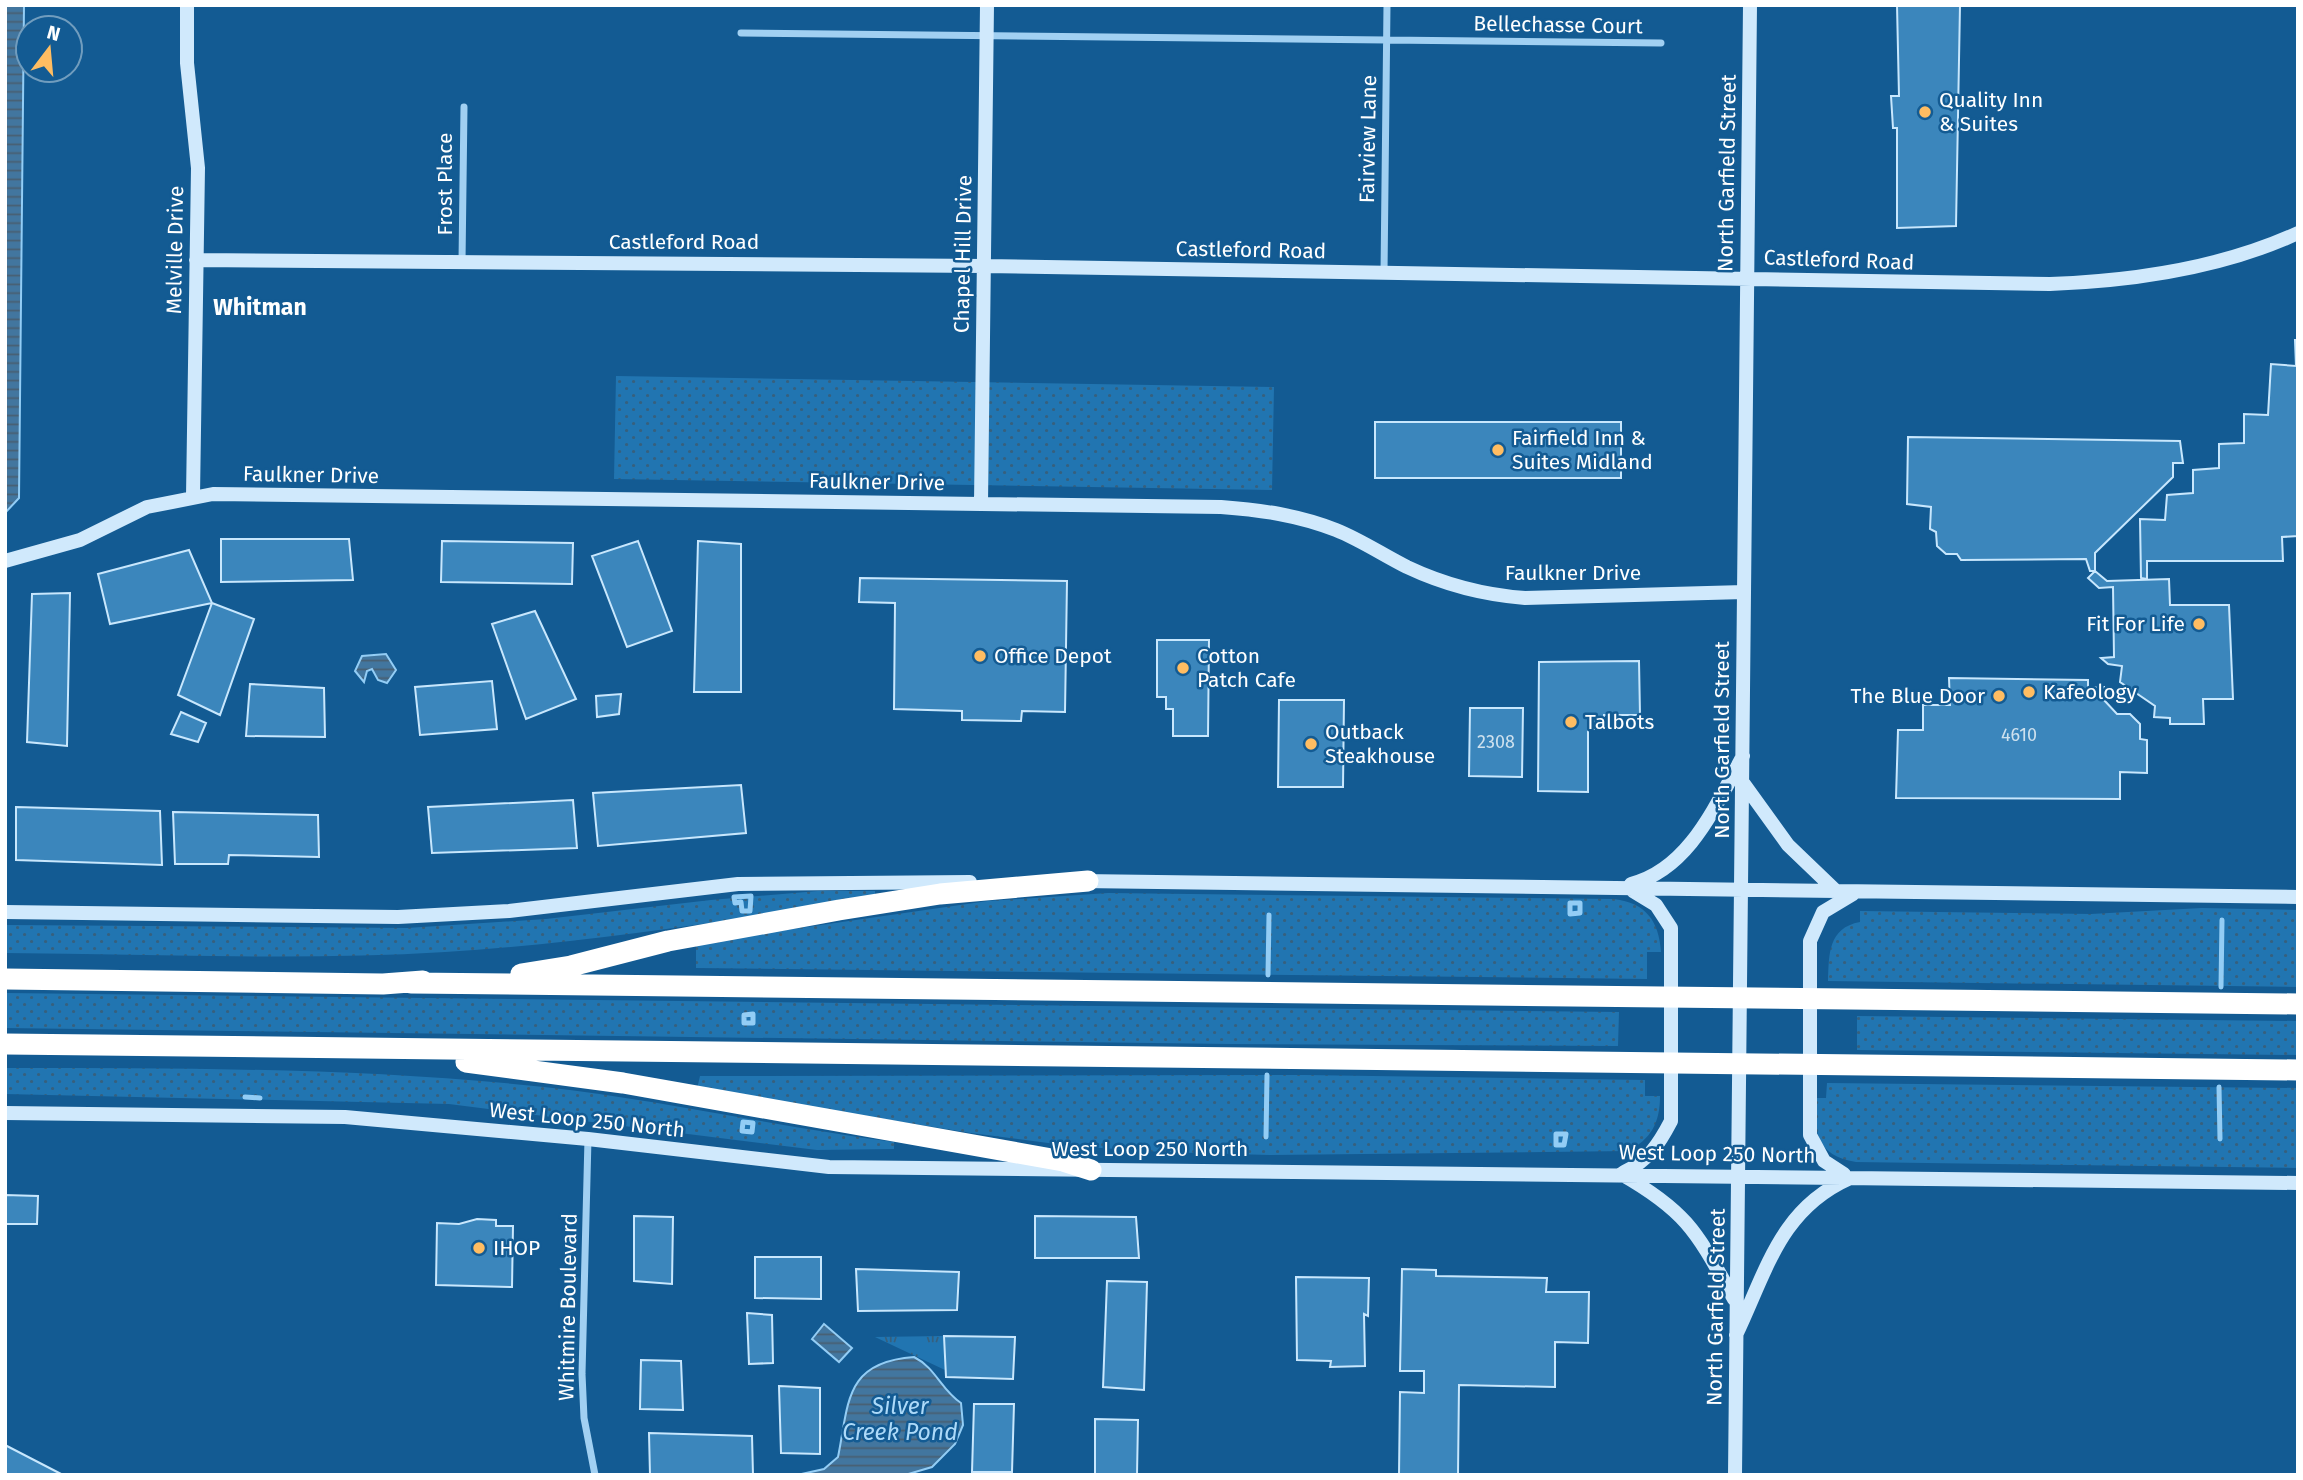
<svg xmlns="http://www.w3.org/2000/svg" width="2303" height="1480" font-family="'Fira Sans',sans-serif">
  <style>
    .grass { fill: url(#grass-dots) }
    .park { fill: url(#park-tufts) }
    .water { fill: url(#water-rules); stroke: #93cdf5; stroke-width: 2 }
    .lines { fill: none; stroke-linecap: round; stroke-linejoin: round }
    .stream { stroke: #93cdf5; stroke-width: 5 }
    .building { fill: #3b86bc; stroke: #c8e7fd; stroke-width: 2 }
    .street { stroke: #a1d0f2; stroke-width: 7 }
    .secondary { stroke: #d0e9fc; stroke-width: 14 }
    .highway { stroke: #fff; stroke-width: 21 }
    .poi-dot { fill: #ffbd62; stroke: #135b93; stroke-width: 2.5 }
    .labels { text-anchor: middle; dominant-baseline: central; stroke-width: 5; stroke-linejoin: round; paint-order: stroke }
    .number-label { font-size: 18px; fill: #cee1ee }
    .street-label { font-size: 21px; fill: #fff; stroke: #135b93 }
    .poi-label { font-size: 21px; fill: #fff; stroke: #135b93; text-anchor: start }
    .neighbourhood-label { font-size: 23px; font-weight: bold; fill: #fff; stroke: #135b93 }
    .water-label { font-size: 23px; font-style: italic; fill: #addaf9; stroke: #135b93 }
  </style>
  <defs>
    <pattern id="grass-dots" width="8" height="8" patternUnits="userSpaceOnUse" patternTransform="scale(1.75)"><rect width="8" height="8" fill="#2175b1"/><path d="M2 2h.1M6 6h.1" fill="none" stroke="#36607e" stroke-width="1.8" stroke-linecap="round"/></pattern>
    <pattern id="park-tufts" width="24" height="20" patternUnits="userSpaceOnUse" patternTransform="scale(1.75)"><rect width="24" height="20" fill="#2175b1"/><path d="M3 7l-1-3M5 7V3M7 7l1-3M15 17l-1-3M17 17v-4M19 17l1-3" fill="none" stroke="#36607e"/></pattern>
    <pattern id="water-rules" width="6" height="5" patternUnits="userSpaceOnUse" patternTransform="scale(1.75)"><rect width="6" height="5" fill="#42769f"/><path d="M0 2.5h6" fill="none" stroke="#485f71"/></pattern>
  </defs>
  <rect width="100%" height="100%" fill="#135b93"/>
  <path class="grass" d="M616,376L1274,387L1272,490L614,479Z
    M818,891H875V898C732,920 589,943 445,952C299,961 151,954 5,953V925L407,928L546,919L711,900Z
    M1108,893L1614,899C1646,903 1659,921 1661,952H1647V979L696,968V943L988,901Z
    M2202,908L2298,910V987L1828,981C1829,954 1828,928 1860,922V911L2091,914Z
    M5,993L1619,1012L1618,1046L1232,1044L5,1028Z
    M1857,1016L2298,1021V1055L1857,1050Z
    M5,1068C185,1068 365,1068 544,1087C662,1100 777,1127 894,1142V1149L817,1150L449,1104L5,1094Z
    M1304,1075L1645,1080V1096H1660C1660,1123 1651,1139 1628,1151L1270,1155L1162,1152L1071,1146L971,1133L697,1089L700,1076Z
    M1827,1083L2298,1088V1168L1856,1162C1815,1155 1816,1133 1814,1098H1826Z"/>
  <path class="park" d="M944,1336L945,1370L875,1337Z"/>
  <path class="water" d="M5,5H24L19,498L5,513Z
    M386,654L396,670L387,683L378,680L372,669L367,671L364,682L355,671L362,656Z
    M824,1324L852,1348L839,1362L812,1339Z
    M914,1357C936,1368 941,1390 961,1403L963,1425L955,1444L932,1467L905,1475H797L824,1469L838,1457C849,1403 844,1362 914,1357Z"/>
  <g class="lines">
    <path class="stream" d="M751,896L750,911H742L741,902L735,903L734,897Z
      M1570,903H1580V913L1570,914Z
      M1268,975L1269,915
      M2221,987L2222,920
      M753,1014V1023H744V1015Z
      M2219,1087L2220,1139
      M245,1097L260,1098
      M743,1122L753,1123L752,1132L742,1131Z
      M1556,1134H1566L1564,1145H1556Z
      M1266,1137L1267,1075"/>
  </g>
  <path class="building" d="M1897,5H1960L1956,226L1897,228V128H1893L1891,96H1899Z
    M2295,340H2298V536L2282,537L2283,561H2147V579L2141,578L2140,519L2165,520L2167,495L2193,493V470L2219,468V444L2244,443V414L2268,415L2271,364L2296,366Z
    M1375,422H1621V478H1375Z
    M1908,437L2180,441L2183,463H2173V477L2095,553V571H2090L2086,559L1961,560L1957,554H1946L1937,546L1936,532L1930,529L1931,507L1907,504Z
    M221,539H349L353,580L221,582Z
    M442,541L573,543L572,584L441,582Z
    M638,541L672,631L627,647L592,556Z
    M698,541L741,544V692H694Z
    M189,550L212,603L110,624L98,574Z
    M2095,571L2107,581L2169,579L2170,605H2229L2233,699H2203L2204,724H2170V718L2154,717L2155,706L2120,682L2122,666L2108,664L2101,658L2114,657L2113,587L2099,588L2088,578Z
    M860,578L1067,581L1065,712L1022,711L1021,721L962,720V711L894,709L895,603L859,602Z
    M70,593L67,746L27,742L32,594Z
    M212,603L254,619L220,715L178,695Z
    M535,611L576,699L526,719L492,624Z
    M1157,640H1209L1208,736H1173V709H1166V697H1157Z
    M1639,661L1640,715H1604V729H1588V792L1538,791L1539,662Z
    M1949,678L2088,680V688L2104,687V700L2117,714H2130L2140,724V739L2147,740V773L2120,772V799L1896,798L1898,730H1923V705H1950Z
    M492,681L497,729L420,735L415,687Z
    M250,684L324,688L325,737L246,736Z
    M621,694L619,714L597,717L596,696Z
    M1279,700H1344L1343,787H1278Z
    M1470,708H1523L1522,777L1469,776Z
    M181,712L206,723L198,742L171,734Z
    M741,785L746,833L598,846L593,793Z
    M573,800L577,848L432,853L428,807Z
    M16,807L160,811L162,865L16,860Z
    M173,812L318,815L319,857L229,855L228,864H175Z
    M5,1195L38,1196L37,1224H5Z
    M634,1216L673,1217L672,1284L634,1281Z
    M1035,1216L1136,1217L1139,1258H1035Z
    M477,1219L496,1220V1226H513L512,1287L436,1285L437,1223L459,1224Z
    M755,1257H821V1299L755,1298Z
    M856,1269L959,1272L957,1310L858,1311Z
    M1402,1269L1436,1270V1276L1547,1278L1546,1292H1589L1588,1343L1555,1342V1387L1459,1385L1458,1475H1399L1400,1392L1424,1393V1371H1400Z
    M1296,1277L1369,1278L1368,1316L1364,1314L1365,1366L1330,1367L1331,1361L1297,1360Z
    M1107,1281L1147,1282L1144,1390L1103,1387Z
    M747,1313L772,1315L773,1363L749,1364Z
    M944,1336L1015,1337L1013,1379L946,1377Z
    M641,1360L681,1361L683,1410L640,1409Z
    M779,1386L820,1388V1454L781,1453Z
    M974,1404H1014L1012,1472H972Z
    M1095,1419L1138,1420L1137,1475H1095Z
    M649,1433L752,1436L753,1475H650Z
    M5,1445L63,1475H5Z"/>
  <g class="lines">
    <path class="street" d="M741,33L1661,43
      M462,262L464,107
      M1384,273L1387,5
      M588,1139L582,1374L584,1418L595,1475"/>
    <path class="secondary" d="M187,5V63L198,168L193,496
      M196,260L984,266L2050,284C2133,281 2222,268 2298,233
      M981,504L987,5
      M5,561L80,540L147,507L213,494L1221,507C1261,510 1298,515 1336,530C1361,540 1383,555 1407,567C1443,584 1485,595 1525,598L1744,592
      M1744,784L1788,845L1836,891
      M1081,881L2298,897
      M1631,884C1690,869 1716,804 1743,756
      M5,912L398,917L509,911L738,884L970,882
      M5,1113L345,1117L588,1139L829,1167L2298,1183
      M1624,1172C1648,1161 1659,1144 1671,1121V928L1656,905L1633,891
      M1621,1174C1688,1212 1697,1233 1734,1299
      M1844,1174L1824,1161L1810,1135V941L1823,912L1853,894
      M1736,1335C1767,1270 1780,1209 1850,1178
      M1735,1475L1750,5"/>
    <path class="highway" d="M521,974L571,966L668,941L839,910L940,894L1088,881
      M5,979L383,984L423,981
      M411,983L2298,1004
      M5,1044L2298,1070
      M466,1062L623,1083L1063,1161L1091,1170"/>
  </g>
  <g class="poi-dot">
    <circle cx="1925" cy="112" r="7"/>
    <circle cx="1498" cy="450" r="7"/>
    <circle cx="2199" cy="624" r="7"/>
    <circle cx="980" cy="656" r="7"/>
    <circle cx="1183" cy="668" r="7"/>
    <circle cx="2029" cy="692" r="7"/>
    <circle cx="1999" cy="696" r="7"/>
    <circle cx="1571" cy="722" r="7"/>
    <circle cx="1311" cy="744" r="7"/>
    <circle cx="479" cy="1248" r="7"/>
  </g>
  <g class="labels">
    <g class="number-label">
      <text x="2019" y="735">4610</text>
      <text x="1496" y="742">2308</text>
    </g>
    <g class="street-label">
      <text transform="translate(1558 25) rotate(1)">Bellechasse Court</text>
      <text transform="translate(1368 139) rotate(-89)">Fairview Lane</text>
      <text transform="translate(1727 173) rotate(-89)">North Garfield Street</text>
      <text transform="translate(445 184) rotate(-90)">Frost Place</text>
      <text x="684" y="242">Castleford Road</text>
      <text transform="translate(175 250) rotate(-89)">Melville Drive</text>
      <text transform="translate(1251 250) rotate(1)">Castleford Road</text>
      <text transform="translate(963 254) rotate(-89)">Chapel Hill Drive</text>
      <text transform="translate(1839 260) rotate(2)">Castleford Road</text>
      <text transform="translate(311 475) rotate(1)">Faulkner Drive</text>
      <text transform="translate(877 482) rotate(1)">Faulkner Drive</text>
      <text x="1573" y="573">Faulkner Drive</text>
      <text transform="translate(1722 740) rotate(-90)">North Garfield Street</text>
      <text transform="translate(587 1120) rotate(6)">West Loop 250 North</text>
      <text x="1150" y="1149">West Loop 250 North</text>
      <text transform="translate(1717 1154) rotate(1)">West Loop 250 North</text>
      <text transform="translate(568 1307) rotate(-89)">Whitmire Boulevard</text>
      <text transform="translate(1716 1307) rotate(-89)">North Garfield Street</text>
    </g>
    <g class="poi-label">
      <text x="1939" y="100">Quality Inn<tspan x="1939" dy="24">&amp; Suites</tspan></text>
      <text x="1512" y="438">Fairfield Inn &amp;<tspan x="1512" dy="24">Suites Midland</tspan></text>
      <text x="2185" y="624" text-anchor="end">Fit For Life</text>
      <text x="994" y="656">Office Depot</text>
      <text x="1197" y="656">Cotton<tspan x="1197" dy="24">Patch Cafe</tspan></text>
      <text x="2043" y="692">Kafeology</text>
      <text x="1985" y="696" text-anchor="end">The Blue Door</text>
      <text x="1585" y="722">Talbots</text>
      <text x="1325" y="732">Outback<tspan x="1325" dy="24">Steakhouse</tspan></text>
      <text x="493" y="1248">IHOP</text>
    </g>
    <g class="neighbourhood-label">
      <text x="260" y="307">Whitman</text>
    </g>
    <g class="water-label">
      <text x="900" y="1406">Silver<tspan x="900" dy="26">Creek Pond</tspan></text>
    </g>
  </g>
  <rect width="2303" height="1480" fill="none" stroke="#ffffff" stroke-width="14"/>
  <g transform="translate(49 49) rotate(16)"><circle r="33" fill="#135b93" stroke="#719dbe" stroke-width="2"/>
  <path d="M0-5L12 26L0 18L-12 26Z" fill="#ffbd62"/>
  <text y="-10" font-size="19" font-weight="bold" text-anchor="middle" fill="#ffffff">N</text>
  </g>
</svg>
